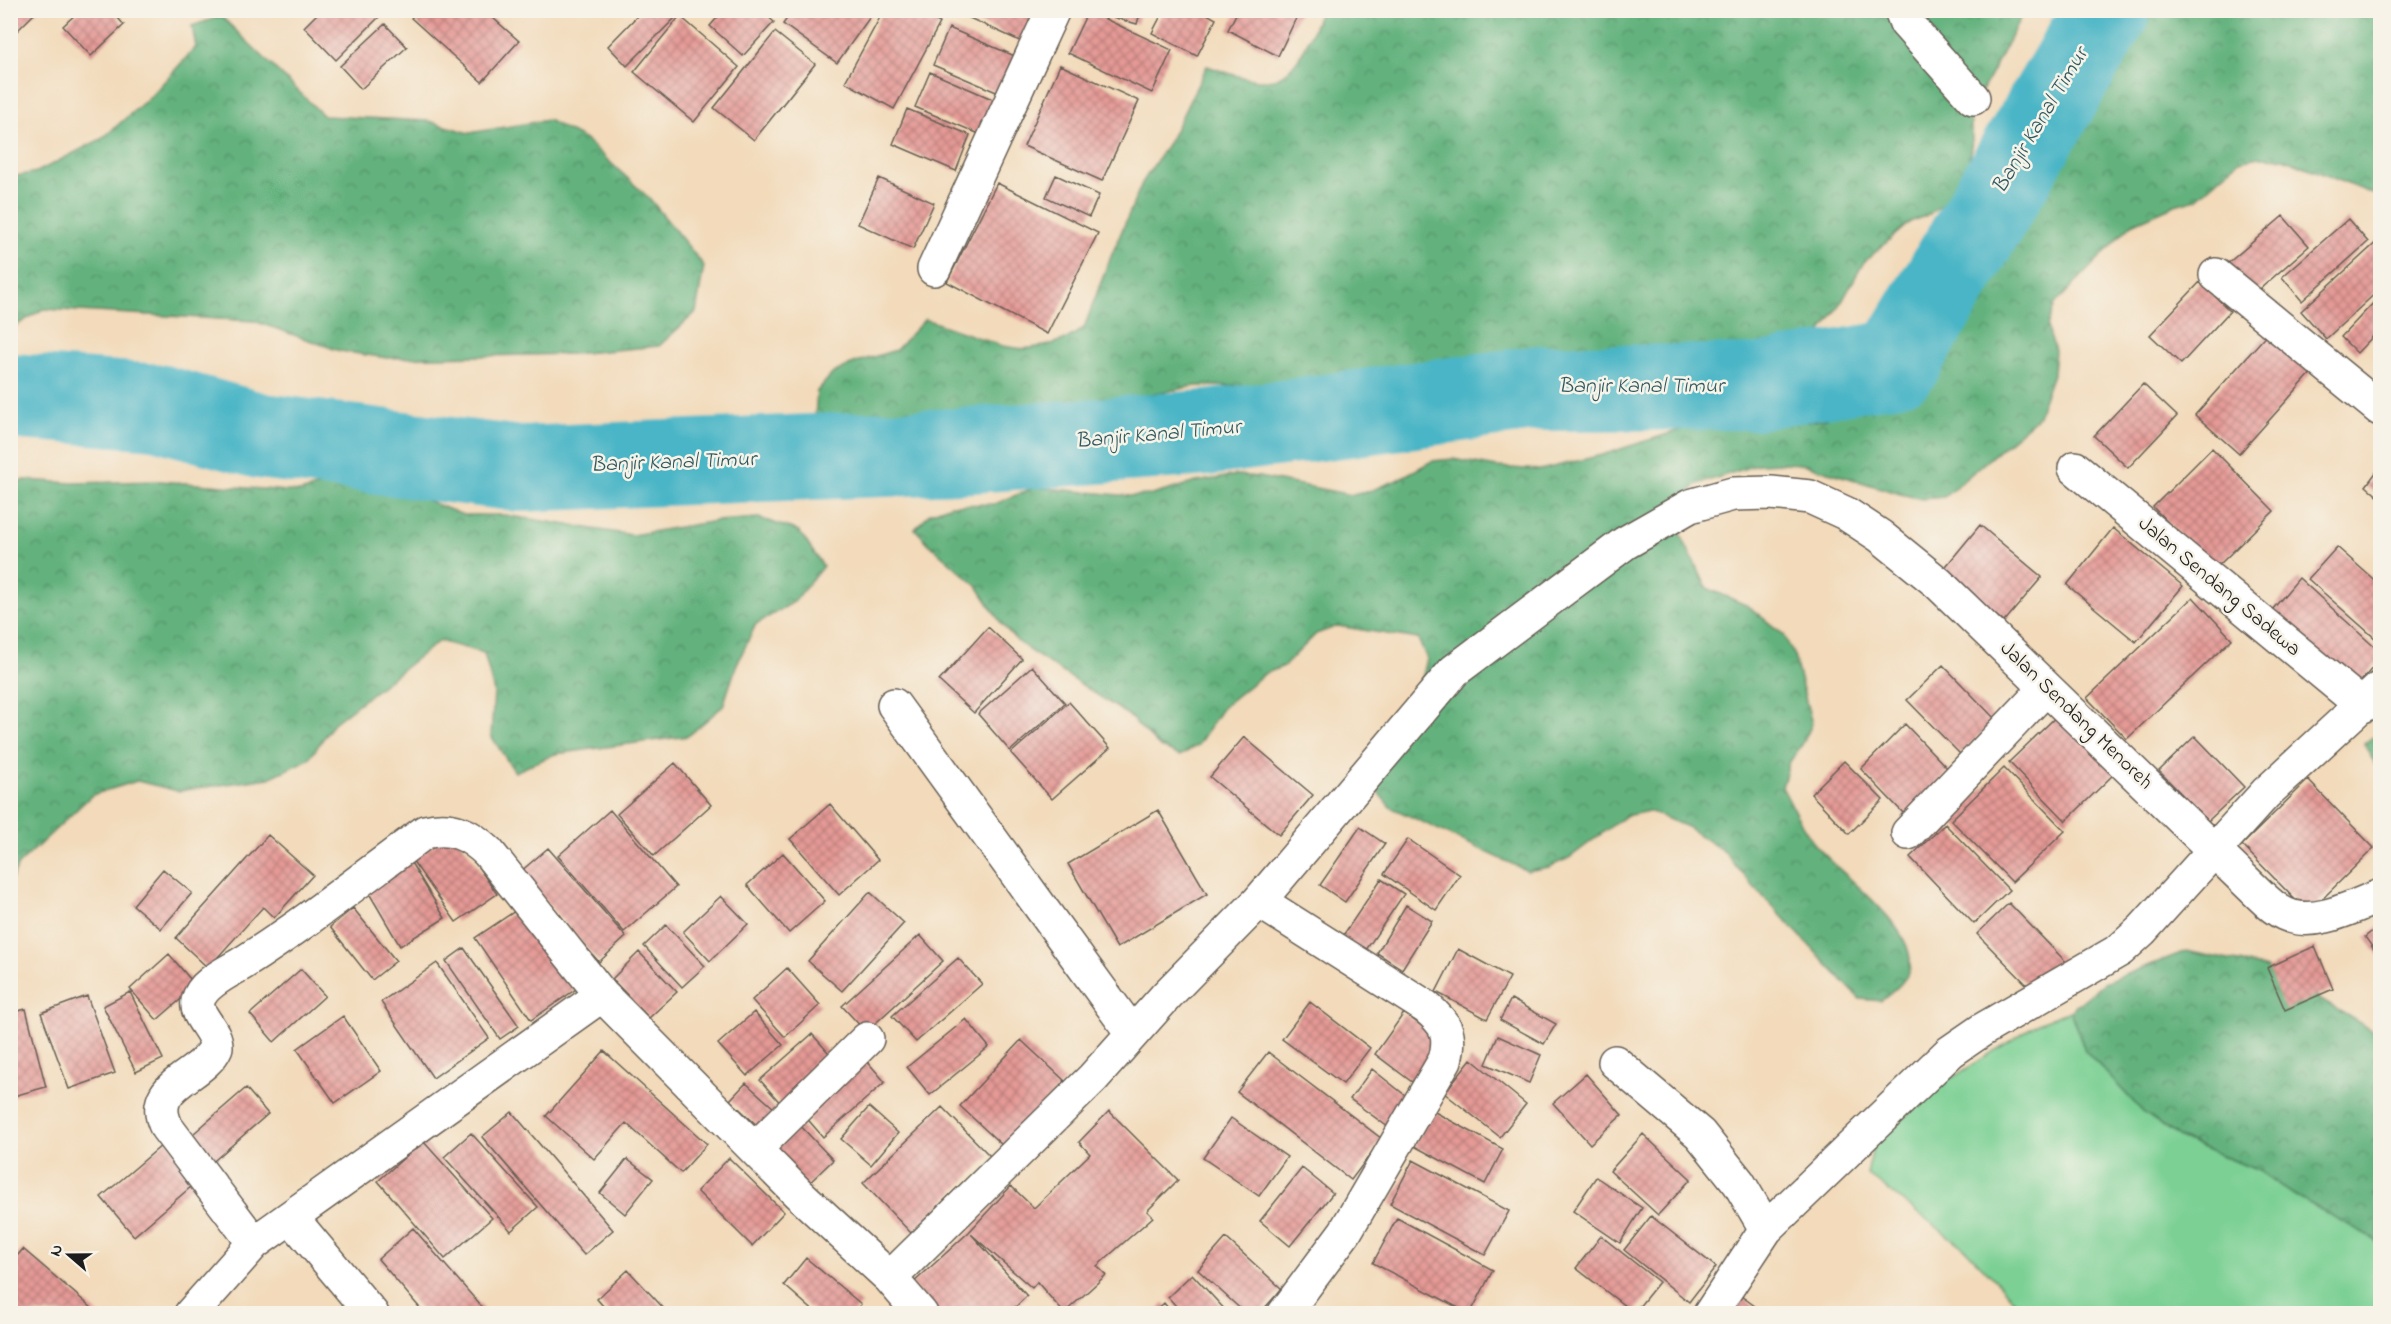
<svg xmlns="http://www.w3.org/2000/svg" width="2391" height="1324" font-family="'Indie Flower',sans-serif">
  <style>
    .grass { fill: #7bd094; stroke: #4c7658; stroke-width: 1.5 }
    .forest { fill: url(#forest-crowns); stroke: #40674d; stroke-width: 1.5 }
    .lines { fill: none; stroke-linecap: round; stroke-linejoin: round }
    .river { stroke: #49b5c6; stroke-width: 86 }
    .building { fill: url(#building-cross-hatch) }
    .minor-casing { stroke: #675e53; stroke-width: 36 }
    .minor { stroke: #fff; stroke-width: 33 }
    .labels { text-anchor: middle; dominant-baseline: central; stroke-width: 5; stroke-linejoin: round; paint-order: stroke }
    .street-label { font-size: 21px; fill: #1c1c1c; stroke: #f7f3e8 }
    .water-label { font-size: 22px; font-style: italic; fill: #2e5960; stroke: #f7f3e8 }
  </style>
  <defs>
    <pattern id="forest-crowns" width="20" height="18" patternUnits="userSpaceOnUse" patternTransform="scale(1.5)"><rect width="20" height="18" fill="#64b27e"/><path d="M2 6a3 3 0 1 1 6 0M12 15a3 3 0 1 1 6 0" fill="none" stroke="#529066"/></pattern>
    <pattern id="building-cross-hatch" width="8" height="8" patternUnits="userSpaceOnUse" patternTransform="scale(1.5)"><rect width="8" height="8" fill="#e59a96"/><path d="M0 0l8 8M0 8l8-8" fill="none" stroke="#b97d7a"/></pattern>
  </defs>
  <rect width="100%" height="100%" fill="#f7f3e8"/>
  <filter id="ink" filterUnits="userSpaceOnUse"><feTurbulence type="fractalNoise" baseFrequency=".0167" numOctaves="2"/><feDisplacementMap in="SourceGraphic" scale="12" xChannelSelector="R" yChannelSelector="G"/><feConvolveMatrix kernelMatrix="1 2 1 2 8 2 1 2 1" color-interpolation-filters="sRGB"/></filter>
  <filter id="wash" filterUnits="userSpaceOnUse"><feTurbulence type="fractalNoise" baseFrequency=".008" numOctaves="4" result="noise"/><feDisplacementMap in="SourceGraphic" scale="24" xChannelSelector="R" yChannelSelector="G"/><feGaussianBlur stdDeviation="1.35" result="paint"/><feColorMatrix in="noise" values="0 0 0 0 0 0 0 0 0 0 0 0 0 0 0 0 0 1.4 0 .05"/><feComposite in="paint" operator="in"/></filter>
  <g filter="url(#wash)">
    <rect width="100%" height="100%" fill="#f2daba"/>
    <path class="grass" d="M2070,1011L2085,1050L2143,1112L2180,1138L2259,1171L2294,1195L2373,1238L2380,1245V1313H2024L2002,1287L1964,1248L1867,1174L1874,1144L1950,1079L2040,1022Z"/>
    <path class="forest" d="M1320,11H2024L1970,114L1972,139L1969,162L1961,184L1947,201L1930,214L1910,222L1864,262L1840,305L1813,344L1790,352L1769,348L1664,349L1643,351L1597,361L1507,365L1392,389H1371L1350,386H1194L1047,415L941,420L896,434L851,436L830,431L815,416L817,391L833,373L854,363L896,350L925,319L1002,346L1023,349L1045,346L1067,339L1084,328L1107,266L1142,183L1170,140L1207,66C1226,72 1246,81 1266,80C1296,80 1312,34 1320,11Z
      M2141,11H2380V197L2283,158L2260,157L2239,161L2196,199L2175,205L2132,224L2055,304L2047,327L2055,350L2053,374L2037,418L1944,497L1922,499L1900,494L1803,464L1781,463L1759,464L1695,485L1684,504L1677,527L1707,588L1748,606L1784,635L1794,656L1812,724L1803,743L1789,763L1782,787C1792,805 1801,827 1814,843C1838,874 1915,924 1910,967C1908,981 1891,993 1881,1001L1860,999L1753,886L1723,851L1687,827L1649,811L1625,816L1569,858L1549,867L1527,871L1390,807L1377,791L1375,771L1422,679L1427,659L1418,639L1338,626L1316,634L1284,666L1264,674L1223,707L1198,745L1180,756L1160,747L1128,715L1033,653L1016,640L1001,623L977,586L930,545L915,529L930,513L951,505L995,504L1035,487L1130,496L1152,495L1196,482L1237,475L1259,477L1352,495L1372,490L1395,481L1432,461L1453,459L1497,467L1540,470L1602,455L1689,427L1735,421L1778,423L1823,420L1897,378L1926,348L1954,314L2048,167L2117,42Z
      M221,16L324,116L429,121L469,133L548,120L586,140L650,199L704,266L696,312L659,346L572,354L387,358L340,351L254,321L43,309L11,329V173L16,176L37,172L103,138L151,96L196,47L192,26Z
      M27,480L73,483L160,481L300,492L340,480L383,482L463,515H505L632,535L716,521L759,518L799,531L823,566L794,602L756,624L737,664L723,706L688,736L555,754L515,772L491,736L494,692L484,653L439,641L334,723L309,759L269,778L178,791L137,781L92,795L18,865L11,881L10,482Z
      M2380,731V774L2364,744Z
      M2186,951L2267,968L2380,1035V1245L2373,1238L2294,1195L2259,1171L2180,1138L2143,1112L2085,1050L2070,1011L2104,983Z"/>
    <g class="lines">
      <path class="river" d="M10,396L157,407L261,436L520,469L958,451L1207,433L1540,388L1757,387L1898,362L2107,10"/>
    </g>
    <g id="blocks">
      <path class="building" d="M10,10H38L10,38Z
        M80,10H111L124,25L91,56L63,26Z
        M321,10H373L379,17L336,60L304,27Z
        M418,10H484L519,41L482,82L411,18Z
        M643,10H666L675,18L627,66L608,46Z
        M724,10H761L774,22L743,56L710,26Z
        M793,10H875L837,63L783,24Z
        M884,10H916L940,23L894,109L845,82Z
        M952,10H1036L1022,42Z
        M1087,10H1141L1137,24Z
        M1164,10H1200L1216,19L1197,56L1152,33Z
        M1238,10H1300L1278,56L1228,30Z
        M1088,11L1172,50L1152,93L1068,53Z
        M680,16L739,67L694,122L634,72Z
        M385,24L407,47L361,89L340,66Z
        M949,28L1017,57L1001,94L933,65Z
        M775,32L815,64L754,140L714,108Z
        M1060,65L1139,101L1102,181L1024,146Z
        M930,72L999,102L984,136L915,107Z
        M907,109L970,135L956,171L893,144Z
        M1056,175L1099,195L1089,217L1046,197Z
        M879,178L934,203L913,249L858,224Z
        M997,183L1098,233L1047,334L947,282Z
        M2283,216L2309,246L2253,295L2227,264Z
        M2348,219L2368,242L2302,301L2282,277Z
        M2380,239V289L2326,339L2301,311Z
        M2200,282L2230,311L2181,364L2150,335Z
        M2380,296V329L2357,353L2341,337Z
        M2270,331L2314,370L2239,454L2195,415Z
        M2143,384L2177,416L2128,468L2094,436Z
        M2212,448L2274,511L2214,570L2153,507Z
        M2380,467V498L2366,486Z
        M1980,525L2042,577L2004,622L1942,571Z
        M2113,528L2183,586L2136,642L2067,585Z
        M2337,547L2380,585V633L2376,639L2308,579Z
        M2299,578L2380,652V659L2357,686L2272,610Z
        M2193,597L2232,639L2127,739L2087,698Z
        M988,627L1022,659L974,713L939,681Z
        M1943,665L1996,720L1960,754L1907,700Z
        M1032,666L1065,703L1010,751L978,714Z
        M1069,702L1110,748L1052,799L1011,753Z
        M2061,712L2118,770L2066,821L2009,762Z
        M1905,724L1950,771L1905,815L1861,769Z
        M2195,736L2244,787L2208,821L2159,771Z
        M1244,737L1313,795L1279,835L1210,777Z
        M1844,761L1883,800L1849,834L1811,794Z
        M675,763L711,805L654,856L617,814Z
        M2004,768L2065,831L2012,882L1951,820Z
        M2308,780L2374,848L2308,913L2242,845Z
        M830,804L878,860L839,895L790,839Z
        M610,810L676,887L624,932L558,856Z
        M1158,810L1207,894L1117,948L1068,864Z
        M1945,824L2009,890L1974,924L1910,857Z
        M1360,827L1385,844L1345,902L1320,885Z
        M453,831L497,894L456,922L412,860Z
        M268,835L313,875L274,918L263,907L208,968L176,938Z
        M1408,839L1460,875L1436,910L1384,874Z
        M548,848L626,937L599,962L520,872Z
        M783,853L825,901L789,933L747,885Z
        M410,861L445,918L400,946L366,888Z
        M163,869L192,893L161,929L133,905Z
        M1381,879L1404,894L1364,953L1342,937Z
        M870,892L904,923L842,991L808,961Z
        M721,896L748,924L710,961L683,932Z
        M2009,903L2066,962L2035,993L1977,934Z
        M524,905L579,987L531,1020L475,938Z
        M1406,905L1432,921L1402,969L1377,953Z
        M353,908L396,961L372,980L330,927Z
        M666,925L705,966L682,987L644,946Z
        M2380,925V958L2365,937Z
        M920,935L943,961L866,1032L842,1006Z
        M2315,946L2333,989L2285,1010L2267,968Z
        M464,948L519,1026L500,1039L446,961Z
        M1458,949L1510,977L1487,1019L1436,992Z
        M639,952L677,992L649,1018L612,979Z
        M169,954L196,986L157,1020L130,989Z
        M958,958L982,984L916,1042L892,1016Z
        M437,963L489,1038L433,1078L381,1002Z
        M787,968L820,1005L785,1037L752,1000Z
        M301,969L325,996L274,1042L250,1014Z
        M130,992L163,1059L136,1072L103,1006Z
        M87,996L115,1073L69,1089L41,1013Z
        M1511,999L1556,1024L1544,1044L1500,1020Z
        M1310,1002L1370,1048L1343,1084L1282,1039Z
        M26,1009L46,1087L10,1097V1013Z
        M754,1012L783,1045L747,1076L718,1044Z
        M1404,1013L1442,1041L1412,1082L1375,1054Z
        M343,1016L381,1071L335,1103L297,1049Z
        M966,1019L989,1047L930,1095L907,1067Z
        M812,1034L835,1060L783,1106L760,1080Z
        M1498,1036L1541,1055L1529,1083L1486,1064Z
        M1021,1040L1065,1081L1003,1146L960,1106Z
        M604,1051L707,1144L681,1173L626,1123L594,1159L546,1116Z
        M1268,1052L1382,1139L1351,1180L1237,1092Z
        M1471,1059L1526,1104L1500,1137L1444,1093Z
        M866,1060L885,1082L823,1137L804,1115Z
        M1372,1069L1410,1099L1388,1127L1350,1099Z
        M1586,1074L1622,1115L1590,1144L1553,1103Z
        M746,1083L776,1110L760,1128L730,1100Z
        M246,1088L268,1114L208,1166L186,1140Z
        M869,1107L898,1133L871,1165L841,1139Z
        M942,1107L990,1156L911,1233L863,1183Z
        M1109,1111L1178,1180L1147,1211L1153,1217L1097,1266L1106,1275L1064,1313L1037,1282L1032,1288L971,1234L1027,1296L1008,1314H939L912,1284L969,1232L1011,1186L1034,1208L1090,1154L1079,1142Z
        M1433,1111L1503,1149L1485,1184L1414,1146Z
        M512,1112L613,1230L584,1255L482,1137Z
        M1231,1118L1287,1157L1259,1196L1203,1158Z
        M795,1120L833,1160L801,1191L763,1150Z
        M471,1133L538,1207L511,1231L444,1157Z
        M1643,1134L1691,1179L1658,1215L1610,1171Z
        M168,1140L200,1179L134,1236L101,1197Z
        M423,1141L492,1218L445,1259L378,1181Z
        M729,1158L784,1212L752,1246L697,1191Z
        M627,1159L653,1179L625,1214L600,1193Z
        M1413,1160L1509,1211L1485,1255L1390,1204Z
        M1302,1168L1333,1193L1290,1246L1260,1221Z
        M1596,1177L1642,1208L1620,1243L1573,1211Z
        M1651,1216L1716,1267L1689,1302L1624,1250Z
        M1397,1218L1493,1270L1470,1314L1373,1263Z
        M413,1228L488,1314H425L378,1259Z
        M1601,1236L1659,1282L1634,1313L1576,1268Z
        M1226,1238L1282,1289L1259,1314H1246L1198,1270Z
        M23,1249L99,1314H10V1264Z
        M806,1258L861,1304L853,1314H817L784,1285Z
        M628,1270L669,1314H610L597,1299Z
        M1192,1274L1229,1314H1183L1168,1297Z
        M1741,1296L1766,1314H1729Z
        M1164,1303L1173,1314H1152Z"/>
    </g>
  </g>
  <g filter="url(#ink)">
    <use href="#blocks" fill-opacity="0" stroke="#675e53" stroke-width="1.5"/>
    <g class="lines">
      <g class="minor-casing">
        <path id="minor" d="M1901,10L1906,23L1973,98
          M934,269L1053,10
          M2216,275L2380,409
          M2075,468L2363,706
          M894,705L1132,1033
          M1908,833L2046,688
          M1259,901L1426,1007C1446,1024 1452,1033 1445,1060L1345,1232L1284,1314
          M1615,1062L1700,1134L1739,1183L1766,1229
          M755,1149L867,1039
          M291,1217L372,1314
          M254,1243L167,1128C144,1084 203,1078 216,1047C217,1030 195,1017 198,1001C202,983 228,972 243,963C306,923 365,876 425,832C451,825 469,834 488,852L602,995L798,1193L890,1278L921,1314
          M890,1278L1093,1078L1167,995L1259,901L1454,671L1625,543L1690,506L1733,494L1771,493L1810,497L1845,513L1880,536L1938,583L2259,894C2267,902 2276,910 2285,914C2314,928 2354,906 2380,896
          M191,1314L254,1243L602,995
          M1710,1314L1766,1229L1950,1052L1982,1030L2120,950L2142,930L2266,793L2380,688"/>
      </g>
      <use href="#minor" class="minor"/>
    </g>
  </g>
  <g class="labels">
    <g class="street-label">
      <text transform="translate(2219 587) rotate(40)">Jalan Sendang Sadewa</text>
      <text transform="translate(2076 716) rotate(44)">Jalan Sendang Menoreh</text>
    </g>
    <g class="water-label">
      <text transform="translate(2041 121) rotate(-59)">Banjir Kanal Timur</text>
      <text x="1641" y="387">Banjir Kanal Timur</text>
      <text transform="translate(1158 435) rotate(-5)">Banjir Kanal Timur</text>
      <text transform="translate(673 463) rotate(-2)">Banjir Kanal Timur</text>
    </g>
  </g>
  <rect width="2391" height="1324" fill="none" stroke="#f7f3e8" stroke-width="36"/>
  <g transform="translate(69 1255) rotate(290)" stroke="#f7f3e8" stroke-width="4.5" paint-order="stroke">
  <path d="M0-4.5L10 22L0 15L-10 22Z" fill="#1c1c1c"/>
  <text y="-9" font-size="16" font-weight="bold" text-anchor="middle" fill="#1c1c1c">N</text>
  </g>
</svg>
